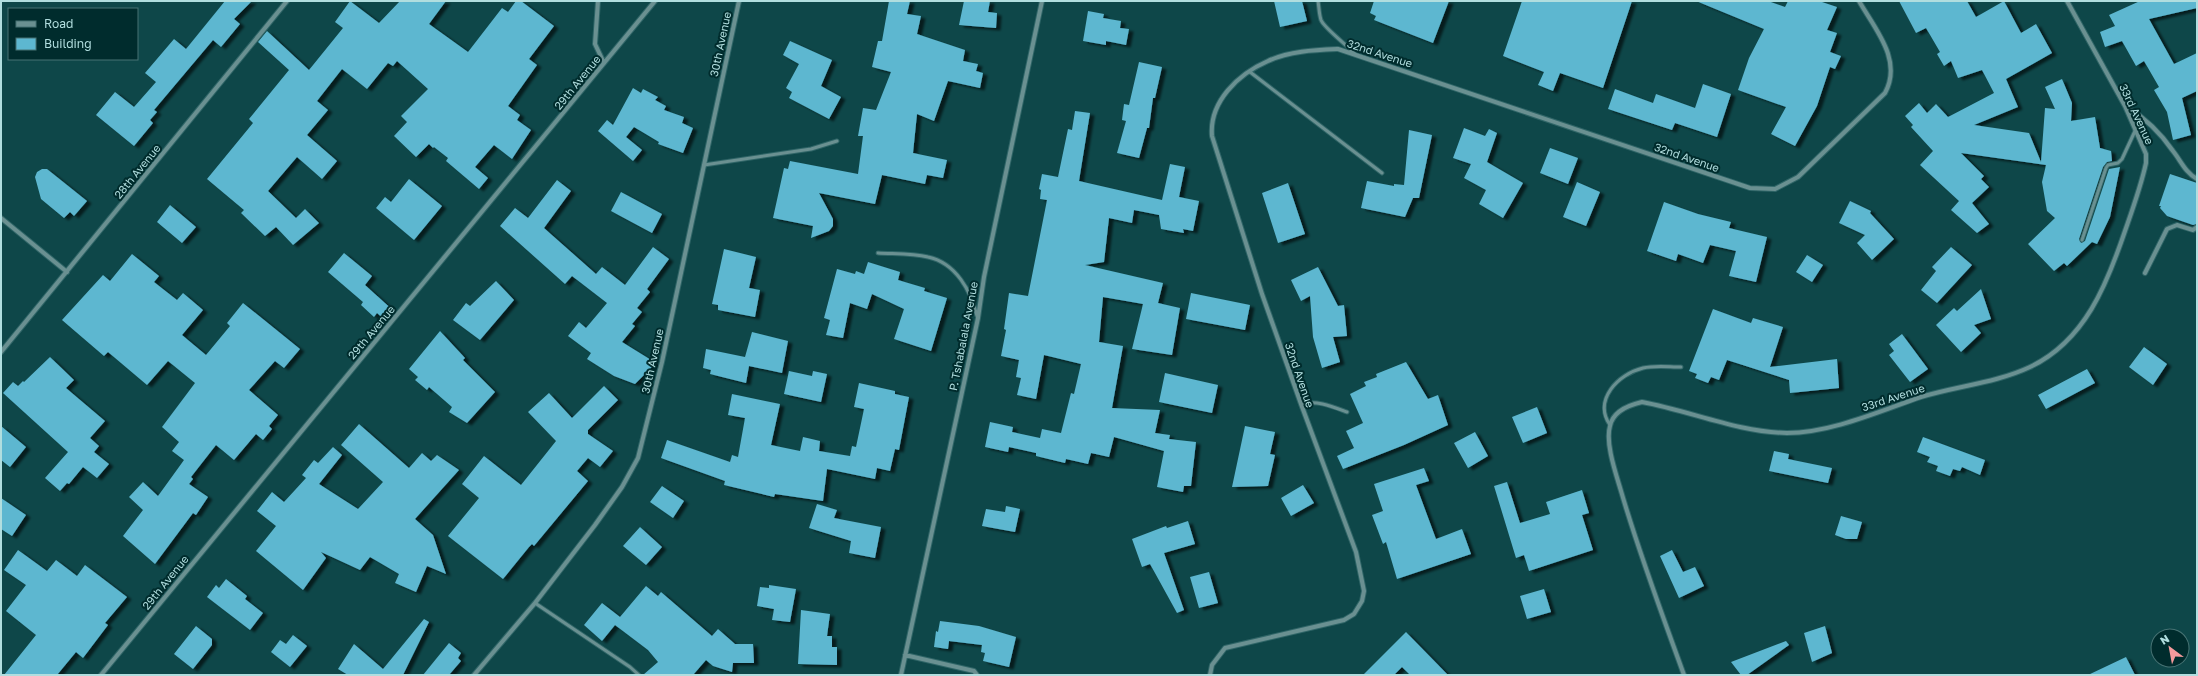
<svg xmlns="http://www.w3.org/2000/svg" width="2198" height="676" font-family="'Golos Text',sans-serif">
  <style>
    .building { fill: #5db7d0; filter: url(#shadow) }
    .lines { fill: none; stroke-linecap: round; stroke-linejoin: round }
    .service-casing { stroke: #2f6567; stroke-width: 5 }
    .minor-casing { stroke: #2f6567; stroke-width: 6 }
    .service { stroke: #6a9091; stroke-width: 3 }
    .minor { stroke: #6a9091; stroke-width: 4 }
    .labels { text-anchor: middle; dominant-baseline: central; stroke-width: 4; stroke-linejoin: round; paint-order: stroke }
    .street-label { font-size: 11px; fill: #b1dedf; stroke: #002c2d }
  </style>
  <defs>
    <filter id="shadow"><feDropShadow dx="4.5" dy="2.5" stdDeviation="1" flood-color="#0009"/></filter>
  </defs>
  <rect width="100%" height="100%" fill="#0e4749"/>
  <path class="building" d="M225,1H252L234,19L240,24L221,47L213,40L154,110L157,112L150,120L153,123L134,146L96,115L115,92L134,107L156,82L145,73L174,39L186,49Z
    M350,1L379,23L400,1H446L429,24L468,52L502,8L508,12L516,1H521L554,26L529,59L537,65L508,106L520,115L517,120L531,130L512,159L494,145L475,167L488,178L479,189L446,161L448,158L434,147L433,148L429,144L416,157L394,136L407,122L401,116L428,89L397,61L393,66L388,63L367,89L342,69L317,101L328,110L307,135L337,161L322,179L297,157L268,191L296,218L305,209L319,223L293,245L276,227L265,236L241,213L244,210L207,179L253,123L249,119L289,70L258,42L267,31L309,70L343,28L335,22Z
    M889,1H910L907,14L921,16L917,34L965,50L963,61L978,64L976,71L983,73L980,88L948,81L934,121L917,114L913,153L947,160L943,178L927,175L925,184L882,175L875,204L819,193L833,219V226L829,231L811,238L813,226L773,218L784,168L788,169L790,161L858,174L863,136H858L863,108L876,110L891,72L872,67L878,41H882Z
    M964,1H990L988,12L997,13L996,28L959,25Z
    M1274,1H1302L1307,21L1280,27Z
    M1374,1H1449L1433,43L1374,20L1376,16L1370,13Z
    M1522,1H1632L1603,88L1560,73L1553,91L1538,85L1544,72L1503,56Z
    M1696,1H1768L1785,7L1788,1H1819L1837,7L1827,30L1837,33L1830,52L1841,56L1835,69L1830,67L1817,106L1795,146L1771,134L1786,107L1738,90L1749,58L1764,29Z
    M1899,1H1967L1976,17L2004,1L2021,33L2036,24L2052,53L2006,79L2018,107L1974,125L2029,133L2041,162L2045,108L2055,109L2045,87L2062,79L2072,103L2071,121L2095,117L2100,148L2111,151L2112,161L2107,162L2103,167L2079,239L2081,243L2085,241L2109,169L2120,167L2110,217L2097,244L2092,242L2067,266L2064,263L2054,271L2028,244L2055,218L2047,211L2042,182L2046,165L1961,153L1984,176L1981,179L1989,187L1972,203L1989,224L1977,233L1951,210L1959,201L1920,165L1933,151L1911,127L1913,125L1905,116L1919,103L1927,113L1936,104L1948,117L1994,93L1982,70L1958,78L1951,61L1944,66L1937,54L1940,52L1926,28L1916,33Z
    M2140,1H2197V8L2149,19L2174,64L2197,53V91L2182,98L2191,135L2173,140L2167,112L2154,90L2159,87L2144,61L2136,66L2122,41L2105,47L2100,32L2115,26L2109,15Z
    M1088,11L1104,14L1103,18L1121,21L1120,28L1129,29L1126,45L1106,41V45L1083,41Z
    M790,41L832,60L821,86L841,97L829,119L789,98L792,92L786,88L799,64L783,55Z
    M1139,62L1162,67L1155,98H1153L1149,128H1147L1139,158L1117,153L1126,121L1122,120L1124,104L1129,105Z
    M1703,84L1731,94L1717,137L1675,123L1672,130L1608,109L1615,89L1653,103L1656,94L1695,108Z
    M633,88L641,93L643,89L658,97L655,100L666,106L664,110L684,117L682,123L693,128L683,153L658,144L659,142L634,127L626,137L642,150L633,161L598,131L607,120L613,125Z
    M1075,111L1090,113L1079,181L1162,200L1170,164L1185,167L1179,197L1199,201L1193,231L1183,229L1184,233L1161,229L1159,215L1134,210L1132,223L1109,218L1104,262L1085,265L1163,283L1158,303L1180,308L1172,355L1132,349L1143,304L1103,297L1099,342L1123,346L1112,408L1160,410L1155,433L1170,435L1169,439L1196,442L1191,486H1184L1183,492L1157,487L1164,451L1114,437L1109,457L1091,453L1088,464L1066,459L1065,463L1036,456V453L1009,447L1008,452L985,447L990,422L1013,427L1012,432L1040,438L1042,429L1061,433L1071,393L1074,394L1081,364L1044,355L1036,399L1017,395L1021,378L1016,377L1019,360L1001,356L1006,330L1004,329L1009,293L1028,296L1047,200L1040,199L1041,190L1039,189L1042,174L1058,177L1068,129L1072,130Z
    M1464,128L1485,136L1489,129L1497,133L1487,162L1523,183L1503,218L1479,204L1486,190L1464,178L1471,164L1453,158Z
    M1409,130L1432,135L1419,198H1413L1405,217L1361,208L1367,181L1394,186V184L1404,185Z
    M1550,148L1578,158L1568,184L1540,173Z
    M42,169H47L87,201L74,216L70,212L64,218L41,199L35,177L37,172Z
    M2170,174L2197,183V224L2193,225L2167,216L2160,208L2161,206H2159Z
    M409,179L442,206L414,240L376,208L385,197L391,202Z
    M557,180L571,191L544,228L596,274L602,267L625,285L653,247L669,259L647,289L650,292L637,308L642,312L632,324L635,326L622,342L656,363L635,384L614,376L587,359L591,353L568,336L579,322L586,328L607,303L572,276L565,284L500,226L515,208L528,218Z
    M1577,182L1600,192L1586,226L1563,217Z
    M1288,183L1305,234L1278,243L1262,193Z
    M621,192L662,214L652,233L611,211Z
    M1850,201L1871,211L1870,213L1894,239L1872,260L1857,243L1865,235L1839,223Z
    M1664,202L1698,214L1731,222L1729,228L1767,237L1756,282L1729,276L1736,251L1710,245L1703,263L1678,254L1676,261L1647,251Z
    M170,205L196,227L182,243L157,222Z
    M1951,247L1972,265L1937,303L1921,290L1936,271L1932,267Z
    M724,249L756,257L749,288L760,290L755,317L718,310V305L712,304Z
    M344,253L372,276L365,285L395,312L387,322L377,313L374,317L361,305L363,302L328,272Z
    M132,254L159,276L154,282L177,300L183,293L203,310L182,335L206,355L230,326L227,323L243,303L300,349L284,368L275,361L249,390L278,415L269,426L272,429L263,440L256,434L234,460L216,445L191,477L193,479L189,484L208,497L196,515L193,513L155,564L123,536L143,510L129,497L143,482L158,496L184,460L172,451L179,442L162,427L195,383L168,361L147,385L108,352L104,356L62,320L103,275L110,281Z
    M1807,255L1823,265L1812,282L1796,272Z
    M868,262L900,272L898,280L925,288L924,291L947,298L931,351L894,339L904,309L872,294L867,309L850,303L843,338L826,335L830,320L824,318L837,269L855,274L856,271L864,274Z
    M1318,267L1338,306L1344,305L1347,336L1333,337L1340,362L1322,368L1313,337L1310,296L1301,301L1291,280Z
    M496,281L514,300L480,340L453,320L466,303L470,306Z
    M1981,289L1991,319L1974,325L1981,333L1961,352L1936,325L1954,308L1957,311Z
    M1191,293L1250,305L1245,330L1186,319Z
    M1713,309L1751,323L1753,318L1783,327L1770,367L1837,359L1839,388L1790,393L1789,380L1727,360L1719,380L1711,377L1708,383L1695,378L1697,374L1689,371Z
    M440,331L465,358L463,360L495,392L467,423L449,412L452,407L429,387L427,390L415,380L418,377L409,369Z
    M752,332L788,341L782,373L749,366L746,383L710,374L711,370L703,368L706,349L745,357Z
    M1902,334L1928,369L1910,382L1889,355L1894,351L1889,344Z
    M2144,347L2167,364L2153,385L2129,367Z
    M50,357L74,380L66,388L105,421L90,438L99,446L94,452L109,464L97,478L83,467L69,484L67,483L60,491L45,478L68,452L3,393L13,382L18,386L23,381L24,382Z
    M1406,362L1428,399L1438,395L1448,425L1404,445L1343,469L1337,456L1354,448L1346,431L1363,423L1350,394L1366,386L1364,382L1377,377L1376,374Z
    M2087,369L2095,383L2046,409L2038,395Z
    M789,371L812,376L813,371L827,374L821,402L784,394Z
    M1165,373L1218,385L1212,413L1159,402Z
    M859,383L895,391V394L909,397L899,450L895,449L890,471L877,468L875,479L827,469L823,501L775,494L774,497L724,485L725,481L661,458L667,440L730,462L732,455L738,457L745,418L728,415L732,394L780,404L771,445L800,451L803,437L820,441L819,451L850,456L852,446L856,447L864,409L854,407Z
    M604,386L618,400L588,430V434L613,451L600,467L588,458L577,471L588,481L534,546L532,544L529,547L503,579L448,536L479,498L462,484L484,456L521,485L556,441L528,412L549,393L572,418Z
    M1537,407L1547,433L1523,443L1512,417Z
    M359,424L409,468L422,453L431,461L437,455L459,470L415,519L433,535L446,574L427,566L416,592L395,583L399,574L370,557L360,570L321,552L326,558L303,590L256,551L276,526L257,511L272,492L284,502L306,478L302,475L314,460L318,463L333,447L342,455L319,484L358,509L383,482L341,445Z
    M1,426L26,447L10,467L1,460Z
    M1245,426L1275,432L1270,454L1275,455L1268,486L1232,487Z
    M1475,432L1488,456L1468,468L1454,443Z
    M1923,437L1985,460L1980,475L1962,467L1960,471L1953,469L1950,476L1936,471L1938,466L1927,462L1930,457L1917,452Z
    M1774,451L1789,454L1788,459L1832,468L1828,483L1769,471Z
    M1424,468L1429,481L1416,485L1436,539L1462,529L1471,554L1397,579L1386,542L1383,544L1372,515L1383,511L1374,484Z
    M1507,482L1520,523L1550,514L1546,502L1582,490L1589,513L1582,515L1593,550L1529,571L1524,555L1516,558L1494,486Z
    M1303,485L1314,503L1291,516L1281,498Z
    M662,486L684,501L673,518L650,502Z
    M1,498L26,515L12,536L1,529Z
    M817,504L837,510L834,518L881,527L875,558L849,553L851,541L809,528Z
    M1006,506L1020,509L1015,532L982,526L986,509L1005,512Z
    M1841,516L1862,522L1857,539H1846L1835,535Z
    M1188,521L1195,544L1164,553L1184,610L1177,613L1150,564L1142,567L1132,539L1166,526L1167,528Z
    M640,527L662,547L646,565L623,546Z
    M18,550L47,571L56,560L77,576L85,565L127,597L105,623L108,625L83,658L76,652L57,675H4L36,635L6,611L26,585L4,570Z
    M1672,550L1683,572L1695,567L1704,586L1679,598L1660,556Z
    M1209,572L1218,603L1199,608L1190,577Z
    M226,579L247,596L245,599L263,613L250,630L207,597L216,585L219,588Z
    M769,585L796,589L790,622L772,620L774,609L757,606L760,587L769,588Z
    M646,586L658,596L661,592L712,636L718,629L735,644H753L754,663H733L732,672L713,666L706,660L693,675H643L658,662L648,650L615,625L602,641L584,625L602,603L620,617Z
    M1544,589L1551,612L1527,619L1520,596Z
    M801,610L830,614L827,636H832V647H837V665L798,664Z
    M424,619L429,622L403,675H348L338,669L354,644L383,669Z
    M940,621L979,626L1016,637L1009,667L983,661L985,653L981,652L982,645L949,641L948,649L934,647L936,631L938,632Z
    M196,626L212,639V645L193,669L174,654Z
    M1825,626L1832,653L1812,662L1804,633Z
    M1406,632L1448,675H1410L1402,667L1394,675H1363Z
    M293,635L307,646L290,667L271,652L280,640L286,644Z
    M1786,641L1789,645L1747,675H1741L1731,662Z
    M449,643L461,653L458,658L461,661L449,675H423Z
    M2126,657L2135,675H2088Z"/>
  <g class="lines">
    <g class="service-casing">
      <path id="service" d="M1318,1C1319,7 1319,14 1321,20C1324,28 1347,45 1354,53
        M1250,72L1382,173
        M704,165L811,149L837,141
        M2082,240L2106,168L2108,165L2118,163L2122,159L2135,131
        M878,253C894,254 912,253 928,257C956,263 971,291 977,316
        M1301,404C1317,400 1331,406 1347,412
        M1610,425C1593,400 1618,374 1643,368C1655,365 1669,367 1681,367
        M535,603L630,667L639,675"/>
    </g>
    <g class="minor-casing">
      <path id="minor" d="M598,1L595,44L604,63
        M2126,106C2145,118 2160,132 2173,151C2181,161 2185,172 2197,179
        M1,218L67,272
        M2145,273L2167,229L2177,225L2193,230L2197,227
        M1,352L287,1
        M905,655L974,671L977,675
        M101,675L655,1
        M474,675L535,603L595,525L622,487L638,458L662,362L739,1
        M901,675L978,318L984,277L1042,1
        M1210,675L1212,665L1225,648L1344,620L1354,614L1362,601L1364,591L1356,552L1301,404L1262,294L1212,136C1209,102 1238,74 1268,61C1289,51 1315,50 1338,49L1750,188L1775,189L1798,177L1885,93C1903,60 1875,29 1859,1
        M1684,675C1662,614 1639,553 1621,491C1616,474 1605,443 1610,426C1613,411 1629,405 1642,402C1691,411 1737,432 1787,433C1831,433 1880,411 1921,397C1957,386 1996,383 2030,367C2085,341 2107,284 2125,231C2133,208 2141,186 2146,163V154L2125,106L2067,1"/>
    </g>
    <use href="#service" class="service"/>
    <use href="#minor" class="minor"/>
  </g>
  <g class="labels">
    <g class="street-label">
      <text transform="translate(720 44) rotate(-78)">30th Avenue</text>
      <text transform="translate(1380 53) rotate(18)">32nd Avenue</text>
      <text transform="translate(577 82) rotate(-51)">29th Avenue</text>
      <text transform="translate(2137 114) rotate(65)">33rd Avenue</text>
      <text transform="translate(1687 157) rotate(19)">32nd Avenue</text>
      <text transform="translate(137 171) rotate(-51)">28th Avenue</text>
      <text transform="translate(371 332) rotate(-50)">29th Avenue</text>
      <text transform="translate(963 336) rotate(-79)">P. Tshabalala Avenue</text>
      <text transform="translate(652 361) rotate(-77)">30th Avenue</text>
      <text transform="translate(1300 375) rotate(71)">32nd Avenue</text>
      <text transform="translate(1893 397) rotate(-18)">33rd Avenue</text>
      <text transform="translate(165 582) rotate(-51)">29th Avenue</text>
    </g>
  </g>
  <rect width="2198" height="676" fill="none" stroke="#b1dedf" stroke-width="4"/>
  <rect x="8" y="8" width="130" height="52" fill="#002c2d" stroke="#477374"/>
  <rect x="16" y="21" width="20" height="6" fill="#6a9091" stroke="#477374"/>
  <text x="44" y="28" font-size="12" fill="#b1dedf">Road</text>
  <rect x="16" y="38" width="20" height="12" fill="#5db7d0" stroke="#477374"/>
  <text x="44" y="48" font-size="12" fill="#b1dedf">Building</text>
  <g transform="translate(2170 648) rotate(328)"><circle r="19" fill="#002c2d" stroke="#477374"/>
  <path d="M0-3L7 15L0 10L-7 15Z" fill="#f59b9d"/>
  <text y="-6" font-size="11" font-weight="bold" text-anchor="middle" fill="#b1dedf">N</text>
  </g>
</svg>
